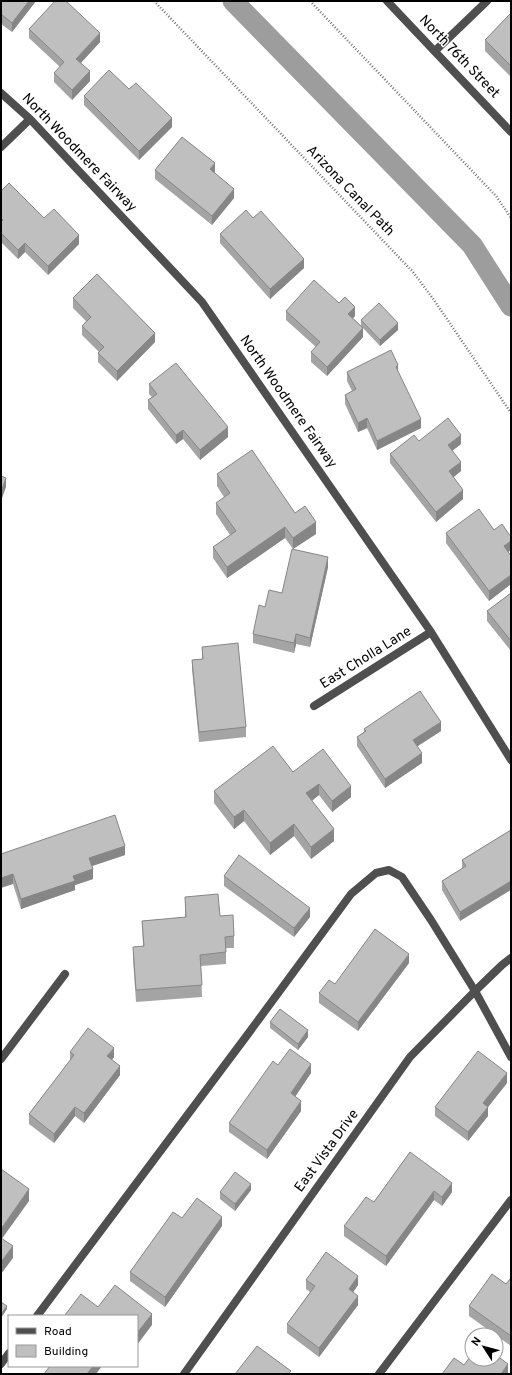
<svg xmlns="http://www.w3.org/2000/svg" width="512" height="1375" font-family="Overpass,sans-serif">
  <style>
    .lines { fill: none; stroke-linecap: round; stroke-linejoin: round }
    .canal { stroke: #9d9d9d; stroke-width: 21 }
    .path { stroke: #717171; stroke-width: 2.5; stroke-dasharray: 1 2; stroke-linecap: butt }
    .service { stroke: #4f4f4f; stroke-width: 8 }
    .minor { stroke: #4f4f4f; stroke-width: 8 }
    .tertiary { stroke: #4f4f4f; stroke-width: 8 }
    .wall { fill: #a4a4a4 }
    .shaded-wall { fill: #868686 }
    .building { fill: #bfbfbf; stroke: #868686 }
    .labels { text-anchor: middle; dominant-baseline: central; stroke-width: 3; stroke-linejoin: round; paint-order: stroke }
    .street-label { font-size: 14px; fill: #000; stroke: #fff }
  </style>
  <rect width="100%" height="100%" fill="#fff"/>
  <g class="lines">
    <path class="canal" d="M233,1L472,245L511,306"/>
    <path class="path" d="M154,1L413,272L434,300L511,413
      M310,1L496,196L511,218"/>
    <path class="service" d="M37,1316L248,1034L351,894L376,873L389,870L402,877L431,920L475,991L511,1057
      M1,1364L9,1353
      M379,1374L511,1200"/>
    <path class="minor" d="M435,51L487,1
      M1,93L30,119L202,302L431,632L511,760
      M1,147L30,119
      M314,706L431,632
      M1,1059L65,974
      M184,1374L410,1057L475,991L502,965L511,958"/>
    <path class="tertiary" d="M387,1L511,132"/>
  </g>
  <path class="wall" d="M1,1H36L12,32L1,24Z
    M511,13V77L485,51V40Z
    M29,29L100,42L81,63L90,81L72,100L54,82V73L60,67L29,38Z
    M129,89L172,127L139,160L84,105V96Z
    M155,170L215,173H214L234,198L212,225L155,179Z
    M1,191L44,218L79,244L48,275L25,252L18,259L1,242Z
    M253,218L304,268L270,299L220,243V234Z
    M73,298L155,342L117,381L98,362V353L99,352L82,335V326L86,321L73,308Z
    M339,303L355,316L353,318L361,326V320L398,330L380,346L363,328V337L327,376L311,362V352L316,347L286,320V311Z
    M347,372H398L421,428L377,450L367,428L358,432L345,404V395L352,391L347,381Z
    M149,384L228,437L200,460L183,439L176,444L148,409V400L152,397L149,394Z
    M419,441L461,444L452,451L461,471L453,477L463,499L436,522L390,463V454Z
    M217,474L295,513L316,534L293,549L285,538L227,578L213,558V547L230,535L216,514V503L224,497L217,486Z
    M494,530L511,537V550L508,552L511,556V584L489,601L446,543V533Z
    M328,567L310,647L296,644L294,653L253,643V634L265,607L282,593Z
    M511,593V651L487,621V611Z
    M202,647L246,727V737L199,742L192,669V660L202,659Z
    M364,729L441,731L418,746L422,763L385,788L357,746V737L364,732Z
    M293,772L351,797L332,812L319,795L312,801L334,841L311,859L294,836L270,855L244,821L234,829L214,803V791Z
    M511,830L460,921L442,890V881L462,869V860Z
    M1,854L125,855L92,866L93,879L75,885V890L21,909L13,884Z
    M224,876L310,917L294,937L224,886Z
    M185,897L220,916L234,936V948H226V964L201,966L202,997L136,1002L133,959V947L143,946L142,921L185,917Z
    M409,963L358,1031L319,1003V993Z
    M270,1022L308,1037L298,1050L270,1028Z
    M70,1052L114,1057L112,1060L120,1075L84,1123L75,1116L54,1143L29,1124V1114L70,1061Z
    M278,1065L311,1073L295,1096L301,1111L267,1159L229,1132V1123Z
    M507,1083L488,1107V1116L468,1141L435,1116V1107Z
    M410,1152L452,1192L442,1206L434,1200L386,1266L344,1236V1226L374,1202Z
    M251,1190L235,1211L220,1199V1192Z
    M182,1218L222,1226L165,1307L130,1281V1272Z
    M511,1278V1346L469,1316V1306L506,1284Z
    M306,1280L358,1285L353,1292L358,1305L319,1357L287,1333V1324L310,1292L306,1289Z"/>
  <path class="shaded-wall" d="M29,1H36L12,32V23Z
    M100,33V42L76,68V59Z
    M90,71V81L72,100V90Z
    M172,118V127L139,160V151Z
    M215,163V173L210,179V169Z
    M234,189V198L212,225V216Z
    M79,235V244L48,275V266Z
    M25,243V252L18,259V250Z
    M304,259V268L270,299V289Z
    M355,307V316L348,323V314Z
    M398,323V330L380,346V340Z
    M363,328V337L327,376V367Z
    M155,333V342L117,381V371Z
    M398,365V375L396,367Z
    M367,418V428L358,432V423Z
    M421,419V428L377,450V441Z
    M228,427V437L200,460V450Z
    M183,430V439L176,444V435Z
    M461,435V444L448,454V445Z
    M461,462V471L449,481V471Z
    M6,478V487L1,501V492Z
    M463,490V499L436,522V512Z
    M316,522V534L293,549V538Z
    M285,527V538L227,578V567Z
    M511,541V550L504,556V546Z
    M328,557V567L310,647V638Z
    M511,575V584L489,601V591Z
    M296,634V644L294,653V643Z
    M441,722V731L413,749V740Z
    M422,753V763L385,788V779Z
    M319,784V795L306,805V793Z
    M351,786V797L332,812V801Z
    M244,810V821L234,829V817Z
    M294,824V836L270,855V843Z
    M334,829V841L311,859V847Z
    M125,846V855L89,867V858Z
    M93,869V879L75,885V890L21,909V899L73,876Z
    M13,874V884L1,888V878Z
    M511,881V890L460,921V912Z
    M310,908V917L294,937V928Z
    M409,954V963L358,1031V1022Z
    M308,1030V1037L298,1050V1044Z
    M114,1048V1057L107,1066V1056Z
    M311,1064V1073L291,1103V1093Z
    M120,1066V1075L84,1123V1113Z
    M507,1073V1083L488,1107V1116L468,1141V1132L483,1103Z
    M301,1101V1111L267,1159V1150Z
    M75,1107V1116L54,1143V1134Z
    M452,1183V1192L442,1206V1197Z
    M251,1184V1190L235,1211V1204Z
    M29,1189V1201L1,1240V1229Z
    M434,1191V1200L386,1266V1256Z
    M222,1217V1226L165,1307V1297Z
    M13,1246V1258L1,1274V1262Z
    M358,1276V1285L349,1298V1289Z
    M358,1296V1305L319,1357V1348Z
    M7,1306V1309L1,1318V1314Z
    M152,1314V1325L137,1345V1333Z
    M508,1364V1373L507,1374H501Z
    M93,1366H102L96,1374H87Z"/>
  <path class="building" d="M1,1H29L12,23L1,14Z
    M55,1H66L100,33L76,59L90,71L72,90L54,73L64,62L29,29Z
    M511,13V66L485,40Z
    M109,70L129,89L136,83L172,118L139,151L84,96Z
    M182,137L215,163L210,169L234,189L212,216L155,170Z
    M9,183L44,218L54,209L79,235L48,266L25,243L18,250L1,233V222L3,220L1,218V191Z
    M246,210L253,218L261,211L304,259L270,289L220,234Z
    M97,274L155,333L117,371L98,353L104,347L82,326L91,317L73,298Z
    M314,280L339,303L345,297L355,307L348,314L363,328L327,367L311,352L320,342L286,311Z
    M379,303L398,323L380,340L361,320Z
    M391,350L398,365L396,367L421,419L377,441L367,418L358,423L345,395L356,389L347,372Z
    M176,363L228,427L200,450L183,430L176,435L148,400L157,394L149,384Z
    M448,418L461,435L448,445L461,462L449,471L463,490L436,512L390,454L414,435L419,441Z
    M252,450L295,513L305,506L316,522L293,538L285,527L227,567L213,547L236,531L216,503L230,493L217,474Z
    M1,476L6,478L1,492Z
    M479,509L494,530L502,524L511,537V541L504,546L511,556V575L489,591L446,533Z
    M292,549L328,557L310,638L296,634L294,643L253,634L259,605L265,607L269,590L282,593Z
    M511,593V641L487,611Z
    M238,643L246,727L199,732L192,660L203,659L202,647Z
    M420,691L441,722L413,740L422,753L385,779L357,737L366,731L364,729Z
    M273,746L293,772L323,749L351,786L332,801L319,784L306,793L334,829L311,847L294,824L270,843L244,810L234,817L214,791Z
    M115,815L125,846L89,858L93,869L73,876L75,881L21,899L13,874L1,878V854Z
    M511,830V881L460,912L442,881L466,866L462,860Z
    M239,855L310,908L294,928L224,876Z
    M218,894L220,916L233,915L234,936L225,937L226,952L200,955L202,985L136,990L133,947L144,946L142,921L186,917L185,897Z
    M375,929L409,954L358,1022L319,993L329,980L335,984Z
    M280,1009L308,1030L298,1044L270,1022Z
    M88,1028L114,1048L107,1056L120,1066L84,1113L75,1107L54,1134L29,1114L74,1055L70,1052Z
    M290,1049L311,1064L291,1093L301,1101L267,1150L229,1123L273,1061L278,1065Z
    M478,1051L507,1073L483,1103L488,1107L468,1132L435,1107Z
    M410,1152L452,1183L442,1197L434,1191L386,1256L344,1226L366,1197L374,1202Z
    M1,1169L29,1189L1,1229Z
    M235,1172L251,1184L235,1204L220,1192Z
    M197,1198L222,1217L165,1297L130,1272L173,1212L182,1218Z
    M1,1238L13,1246L1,1262Z
    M326,1252L358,1276L349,1289L358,1296L319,1348L287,1324L315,1286L306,1280Z
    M492,1274L506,1284L511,1278V1336L469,1306Z
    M115,1285L152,1314L137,1333V1316H67L65,1315L81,1294L98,1307Z
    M1,1302L7,1306L1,1314Z
    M257,1346L291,1371L288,1374H235Z
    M472,1354V1359H496V1355L508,1364L501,1374H442L454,1358L464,1365Z
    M50,1366H93L87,1374H88H44Z"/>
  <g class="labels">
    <g class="street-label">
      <text transform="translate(459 57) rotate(46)">North 76th Street</text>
      <text transform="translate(79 153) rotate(46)">North Woodmere Fairway</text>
      <text transform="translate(350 191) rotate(46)">Arizona Canal Path</text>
      <text transform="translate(288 402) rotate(55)">North Woodmere Fairway</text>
      <text transform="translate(366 658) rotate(-32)">East Cholla Lane</text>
      <text transform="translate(327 1151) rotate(-54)">East Vista Drive</text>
    </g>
  </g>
  <rect width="512" height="1375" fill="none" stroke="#000000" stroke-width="4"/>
  <rect x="8" y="1315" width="130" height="52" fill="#ffffff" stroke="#999999"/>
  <rect x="16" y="1328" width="20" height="6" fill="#4f4f4f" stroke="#999999"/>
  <text x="44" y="1335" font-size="12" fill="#000000">Road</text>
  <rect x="16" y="1345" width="20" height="12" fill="#bfbfbf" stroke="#999999"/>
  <text x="44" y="1355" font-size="12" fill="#000000">Building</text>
  <g transform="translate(484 1347) rotate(306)"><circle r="19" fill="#ffffff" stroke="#999999"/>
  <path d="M0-3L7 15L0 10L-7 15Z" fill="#000000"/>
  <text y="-6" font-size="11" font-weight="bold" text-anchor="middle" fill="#000000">N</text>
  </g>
</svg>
